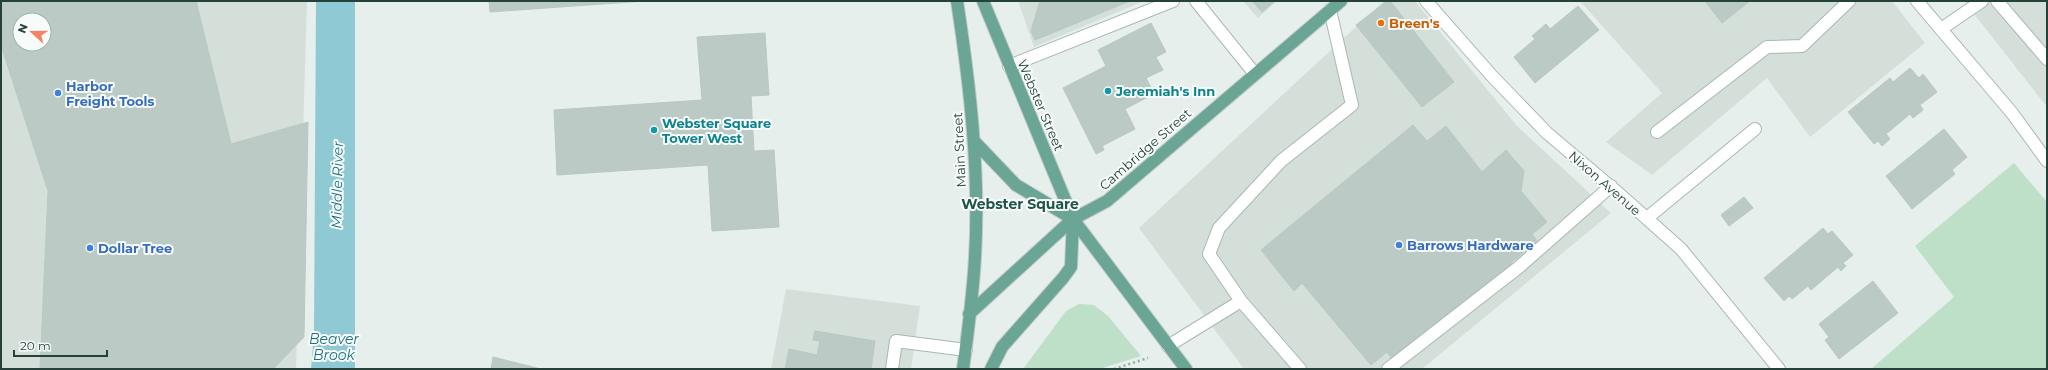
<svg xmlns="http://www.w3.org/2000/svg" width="2048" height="370" font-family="Montserrat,sans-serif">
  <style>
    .built { fill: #d4dfda; fill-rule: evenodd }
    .green { fill: #bfe0c8 }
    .water { fill: #8ec9d4 }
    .building { fill: #bbcac4; stroke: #b8c9c2; fill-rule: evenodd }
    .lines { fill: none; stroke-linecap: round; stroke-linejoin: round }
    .minor-casing { stroke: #a8b8b2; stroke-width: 14 }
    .major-casing { stroke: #c2cac8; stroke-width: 14 }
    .path { stroke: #86b3a5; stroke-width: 2.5; stroke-dasharray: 2 3; stroke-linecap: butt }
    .minor { stroke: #fff; stroke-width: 12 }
    .major { stroke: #6aa596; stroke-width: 12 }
    .food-dot { fill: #e8710a; stroke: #f7fbf9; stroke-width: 1.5 }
    .culture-dot { fill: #0f9aa8; stroke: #f7fbf9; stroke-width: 1.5 }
    .shop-dot { fill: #3f7fe0; stroke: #f7fbf9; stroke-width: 1.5 }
    .labels { text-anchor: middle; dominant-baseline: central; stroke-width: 4; stroke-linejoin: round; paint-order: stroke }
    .food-label { font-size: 13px; font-weight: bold; fill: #c56008; stroke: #f7fbf9; text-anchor: start }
    .shop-label { font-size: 13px; font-weight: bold; fill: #366cbe; stroke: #f7fbf9; text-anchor: start }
    .culture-label { font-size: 13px; font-weight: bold; fill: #0d838f; stroke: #f7fbf9; text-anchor: start }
    .street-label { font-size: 13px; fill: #24423a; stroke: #f7fbf9 }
    .water-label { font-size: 14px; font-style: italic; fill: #1c6f80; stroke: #f7fbf9 }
    .neighbourhood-label { font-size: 14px; font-weight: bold; fill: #1f5548; stroke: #f7fbf9 }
  </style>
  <rect width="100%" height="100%" fill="#e6efeb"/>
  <path class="built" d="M1,1H307L296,369H1ZM20,20H44V44H20Z
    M1018,1H1144L1034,47Z
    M1243,1H1277L1258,18Z
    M1384,1H1415L1517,126L1611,213L1422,369H1244L1139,228Z
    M1580,1H1892L1925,43L1810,137L1767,78L1652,175L1606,142L1662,93Z
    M1964,1H2047V107Z
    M786,289L920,306L911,369H771Z"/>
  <path class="green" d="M2014,163L2047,202V369H1871L1954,297L1915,246Z
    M1079,304L1094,305L1108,316L1141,356L1099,369H1023L1066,311Z"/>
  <path class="water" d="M316,1H355V369H311L314,334Z"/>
  <path class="building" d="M1,1H196L231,144L308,122L304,337L273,369H40L48,191L1,45ZM20,20H44V44H20Z
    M489,1H645L490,12Z
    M1040,1H1130L1035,40L1031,31Z
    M1252,1H1275L1262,12Z
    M1387,1H1390L1454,82L1422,107L1356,25Z
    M1705,1H1750L1722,23Z
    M1578,6L1599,30L1535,83L1514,57L1535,39L1532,36L1546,24L1550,29Z
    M1151,23L1166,52L1156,57L1163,70L1146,78L1154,94L1125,109L1135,129L1102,146L1104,150L1096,154L1063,88L1106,66L1098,50Z
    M765,33L769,95L751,96L754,151L774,150L779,227L712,231L708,165L557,175L554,110L702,100L697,37Z
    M1910,68L1919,78L1923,74L1937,92L1920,105L1923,110L1913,118L1910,114L1886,134L1890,139L1882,146L1878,141L1874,144L1848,112L1890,78L1893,82Z
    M1413,125L1427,141L1446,126L1482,172L1506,150L1524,171L1521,191L1547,222L1532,234L1537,241L1511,263L1514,266L1395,363L1387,352L1371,365L1302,283L1294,291L1261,250Z
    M1944,129L1967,157L1952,170L1955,174L1912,209L1886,176Z
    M1744,197L1753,208L1729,226L1721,215Z
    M1823,228L1828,234L1832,231L1853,255L1843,263L1846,266L1841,271L1838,267L1811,290L1808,286L1792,299L1789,296L1784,301L1764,278Z
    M1873,281L1898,313L1839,359L1825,340L1829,337L1819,324Z
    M815,331L875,341L871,369H785L789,349L817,355L820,341L813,340Z
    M493,357L541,369H491Z"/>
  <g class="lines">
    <g class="minor-casing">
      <path id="minor" d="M1196,1L1255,74
        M1426,1L1492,76L1547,133L1617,192L1681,249L1779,369
        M1917,1L2012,113L2047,161
        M1997,1L2047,59
        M1941,29L1982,1
        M1009,66L1173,1
        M1657,132L1767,47L1802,46L1849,1
        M1647,218L1755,129
        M1241,301L1209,254L1219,228L1281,161L1352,105L1330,10
        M1168,346L1241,301L1300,369
        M892,369L896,341L966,350
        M1388,369L1519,267L1611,186"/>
    </g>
    <g class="major-casing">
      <path id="major" d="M957,1C970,86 980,172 975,257C973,295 968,332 963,369
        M983,1L1073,219L1186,369
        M974,141L1016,185L1073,219
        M969,314L1073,219L1107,201L1341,1
        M991,369L1002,347L1063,278L1071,267L1073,219"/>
    </g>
    <path class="path" d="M1114,369L1148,358"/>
    <use href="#minor" class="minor"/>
    <use href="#major" class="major"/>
  </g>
  <circle class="food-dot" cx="1381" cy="23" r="4"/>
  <g class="culture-dot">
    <circle cx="1108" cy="91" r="4"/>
    <circle cx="654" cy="130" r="4"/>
  </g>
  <g class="shop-dot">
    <circle cx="58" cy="93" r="4"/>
    <circle cx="1399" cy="245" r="4"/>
    <circle cx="90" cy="248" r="4"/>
  </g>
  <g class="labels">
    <g class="food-label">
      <text x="1389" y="23">Breen's</text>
    </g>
    <g class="shop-label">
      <text x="66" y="86">Harbor<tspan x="66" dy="15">Freight Tools</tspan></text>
      <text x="1407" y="245">Barrows Hardware</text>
      <text x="98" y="248">Dollar Tree</text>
    </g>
    <g class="culture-label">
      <text x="1116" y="91">Jeremiah's Inn</text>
      <text x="662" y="123">Webster Square<tspan x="662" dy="15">Tower West</tspan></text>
    </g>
    <g class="street-label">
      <text transform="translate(1041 105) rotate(67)">Webster Street</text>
      <text transform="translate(1145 149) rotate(-41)">Cambridge Street</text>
      <text transform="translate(959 150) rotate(-93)">Main Street</text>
      <text transform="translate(1605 183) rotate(41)">Nixon Avenue</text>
    </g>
    <g class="water-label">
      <text transform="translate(337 185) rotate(-89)">Middle River</text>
      <text x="334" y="339">Beaver<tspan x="334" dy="16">Brook</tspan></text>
    </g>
    <g class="neighbourhood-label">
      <text x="1020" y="204">Webster Square</text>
    </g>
  </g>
  <rect width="2048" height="370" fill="none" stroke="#24423a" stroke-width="4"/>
  <g transform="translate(32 32) rotate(291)"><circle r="19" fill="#f7fbf9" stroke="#a3b1ad"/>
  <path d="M0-3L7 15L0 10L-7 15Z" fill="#f4845f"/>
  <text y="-6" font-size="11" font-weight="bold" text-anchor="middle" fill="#24423a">N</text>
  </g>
  <path d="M14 350v6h93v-6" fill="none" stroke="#24423a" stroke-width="2"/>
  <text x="20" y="350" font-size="12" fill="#24423a" stroke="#f7fbf9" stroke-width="3" paint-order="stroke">20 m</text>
</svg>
